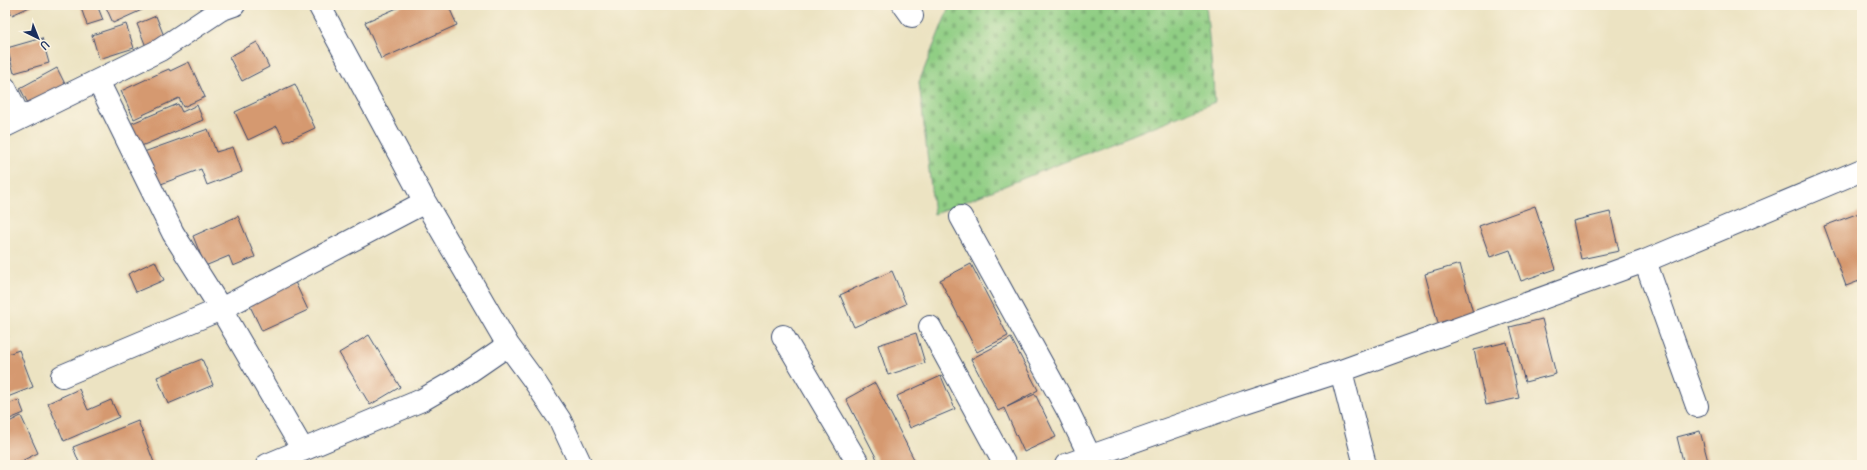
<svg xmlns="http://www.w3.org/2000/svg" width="1867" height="470" font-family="Delius,sans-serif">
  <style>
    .cemetery { fill: url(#cemetery-stones); stroke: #567e71 }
    .building { fill: #d59970 }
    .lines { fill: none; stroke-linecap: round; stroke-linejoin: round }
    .street-casing { stroke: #3a4a6d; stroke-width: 24 }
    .street { stroke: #fff; stroke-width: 22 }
  </style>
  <defs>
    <pattern id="cemetery-stones" width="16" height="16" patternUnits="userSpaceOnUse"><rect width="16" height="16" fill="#90ce84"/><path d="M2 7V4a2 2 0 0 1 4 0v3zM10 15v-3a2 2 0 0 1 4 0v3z" fill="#7cb174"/></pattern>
  </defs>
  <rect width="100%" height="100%" fill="#fcf5e5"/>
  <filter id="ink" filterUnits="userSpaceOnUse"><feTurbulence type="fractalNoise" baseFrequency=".025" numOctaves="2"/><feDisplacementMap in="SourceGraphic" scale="8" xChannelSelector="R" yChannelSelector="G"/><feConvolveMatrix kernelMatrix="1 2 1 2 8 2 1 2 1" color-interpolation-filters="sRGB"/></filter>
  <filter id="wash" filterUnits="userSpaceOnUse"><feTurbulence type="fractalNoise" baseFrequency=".012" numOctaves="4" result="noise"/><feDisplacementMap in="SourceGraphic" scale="16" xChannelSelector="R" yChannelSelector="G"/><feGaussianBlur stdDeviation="0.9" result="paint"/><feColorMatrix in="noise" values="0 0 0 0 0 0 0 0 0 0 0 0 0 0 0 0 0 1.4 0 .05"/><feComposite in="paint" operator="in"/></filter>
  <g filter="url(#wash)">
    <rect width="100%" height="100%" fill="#ece3c2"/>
    <path class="cemetery" d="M950,5H1206L1215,102L934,214L919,82Z"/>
    <g id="blocks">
      <path class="building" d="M5,5H34L12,15L8,6L5,7Z
        M80,5H97L103,20L87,25Z
        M105,5H142L144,9L113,23Z
        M404,5H448L457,25L381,59L365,22Z
        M156,16L166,41L147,49L137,24Z
        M126,24L134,48L99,59L92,35Z
        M42,38L49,63L14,73L7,48Z
        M257,42L269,67L242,81L229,57Z
        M189,62L205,97L183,107L179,98L134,119L121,91L162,72L169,69L170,71Z
        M57,68L68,90L31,109L20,88Z
        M295,84L315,128L285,142L277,126L248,140L235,112Z
        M178,104L182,112L197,105L203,120L139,147L130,124Z
        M208,129L216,152L233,147L242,172L207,185L201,169L153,187L141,153Z
        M1535,206L1556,269L1521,281L1510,250L1490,257L1479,226Z
        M1610,212L1619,251L1581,259L1573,221Z
        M1859,213L1862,222V280L1846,286L1824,226Z
        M238,216L255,257L233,266L229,256L205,266L193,236Z
        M155,261L164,280L136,292L128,274Z
        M971,264L1008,336L977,352L940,280Z
        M1460,264L1473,313L1438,323L1425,274Z
        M892,271L906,304L854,327L840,295Z
        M295,282L308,310L262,331L249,304Z
        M1542,319L1556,374L1525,382L1510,327Z
        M5,329L9,337L5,339Z
        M916,333L925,363L888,375L878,345Z
        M369,335L400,387L370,405L339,353Z
        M1011,338L1038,390L1007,407L1035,394L1056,437L1024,452L1004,408L998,411L971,359Z
        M1507,342L1519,398L1486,405L1474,350Z
        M19,350L33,387L5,398V355Z
        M202,359L213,385L168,404L157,377Z
        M941,376L955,409L910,428L897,396Z
        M875,383L917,465H880L846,399Z
        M79,389L88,410L111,400L119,417L64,441L48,403Z
        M19,400L24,413L5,421V405Z
        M21,416L38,453L13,465H5V424Z
        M138,421L155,465H80L73,447Z
        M1700,431L1709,465H1684L1677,437Z"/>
    </g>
  </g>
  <g filter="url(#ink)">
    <use href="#blocks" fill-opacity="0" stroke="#3a4a6d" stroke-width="1"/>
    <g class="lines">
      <g class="street-casing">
        <path id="street" d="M319,5L425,202L508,345L533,379L560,420L581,465
          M904,5L912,16
          M98,81L173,233L221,309L303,450
          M5,88L20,118
          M5,126L160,50L220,10L234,5
          M961,217L1068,411L1094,465
          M1645,261L1697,406
          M930,327L1005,465
          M783,336L859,465
          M1341,371L1365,465
          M62,376L221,309L425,202
          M267,465L422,400L460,378L508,345
          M1066,465L1245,402L1341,371L1645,261L1862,170"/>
      </g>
      <use href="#street" class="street"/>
    </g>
  </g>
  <rect width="1867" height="470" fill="none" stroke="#fcf5e5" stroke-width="20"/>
  <g transform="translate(38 38) rotate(137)" stroke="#fcf5e5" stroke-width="3" paint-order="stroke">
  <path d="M0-3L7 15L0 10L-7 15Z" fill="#1b2f5e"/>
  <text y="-6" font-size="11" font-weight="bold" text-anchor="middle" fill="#1b2f5e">U</text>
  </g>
</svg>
